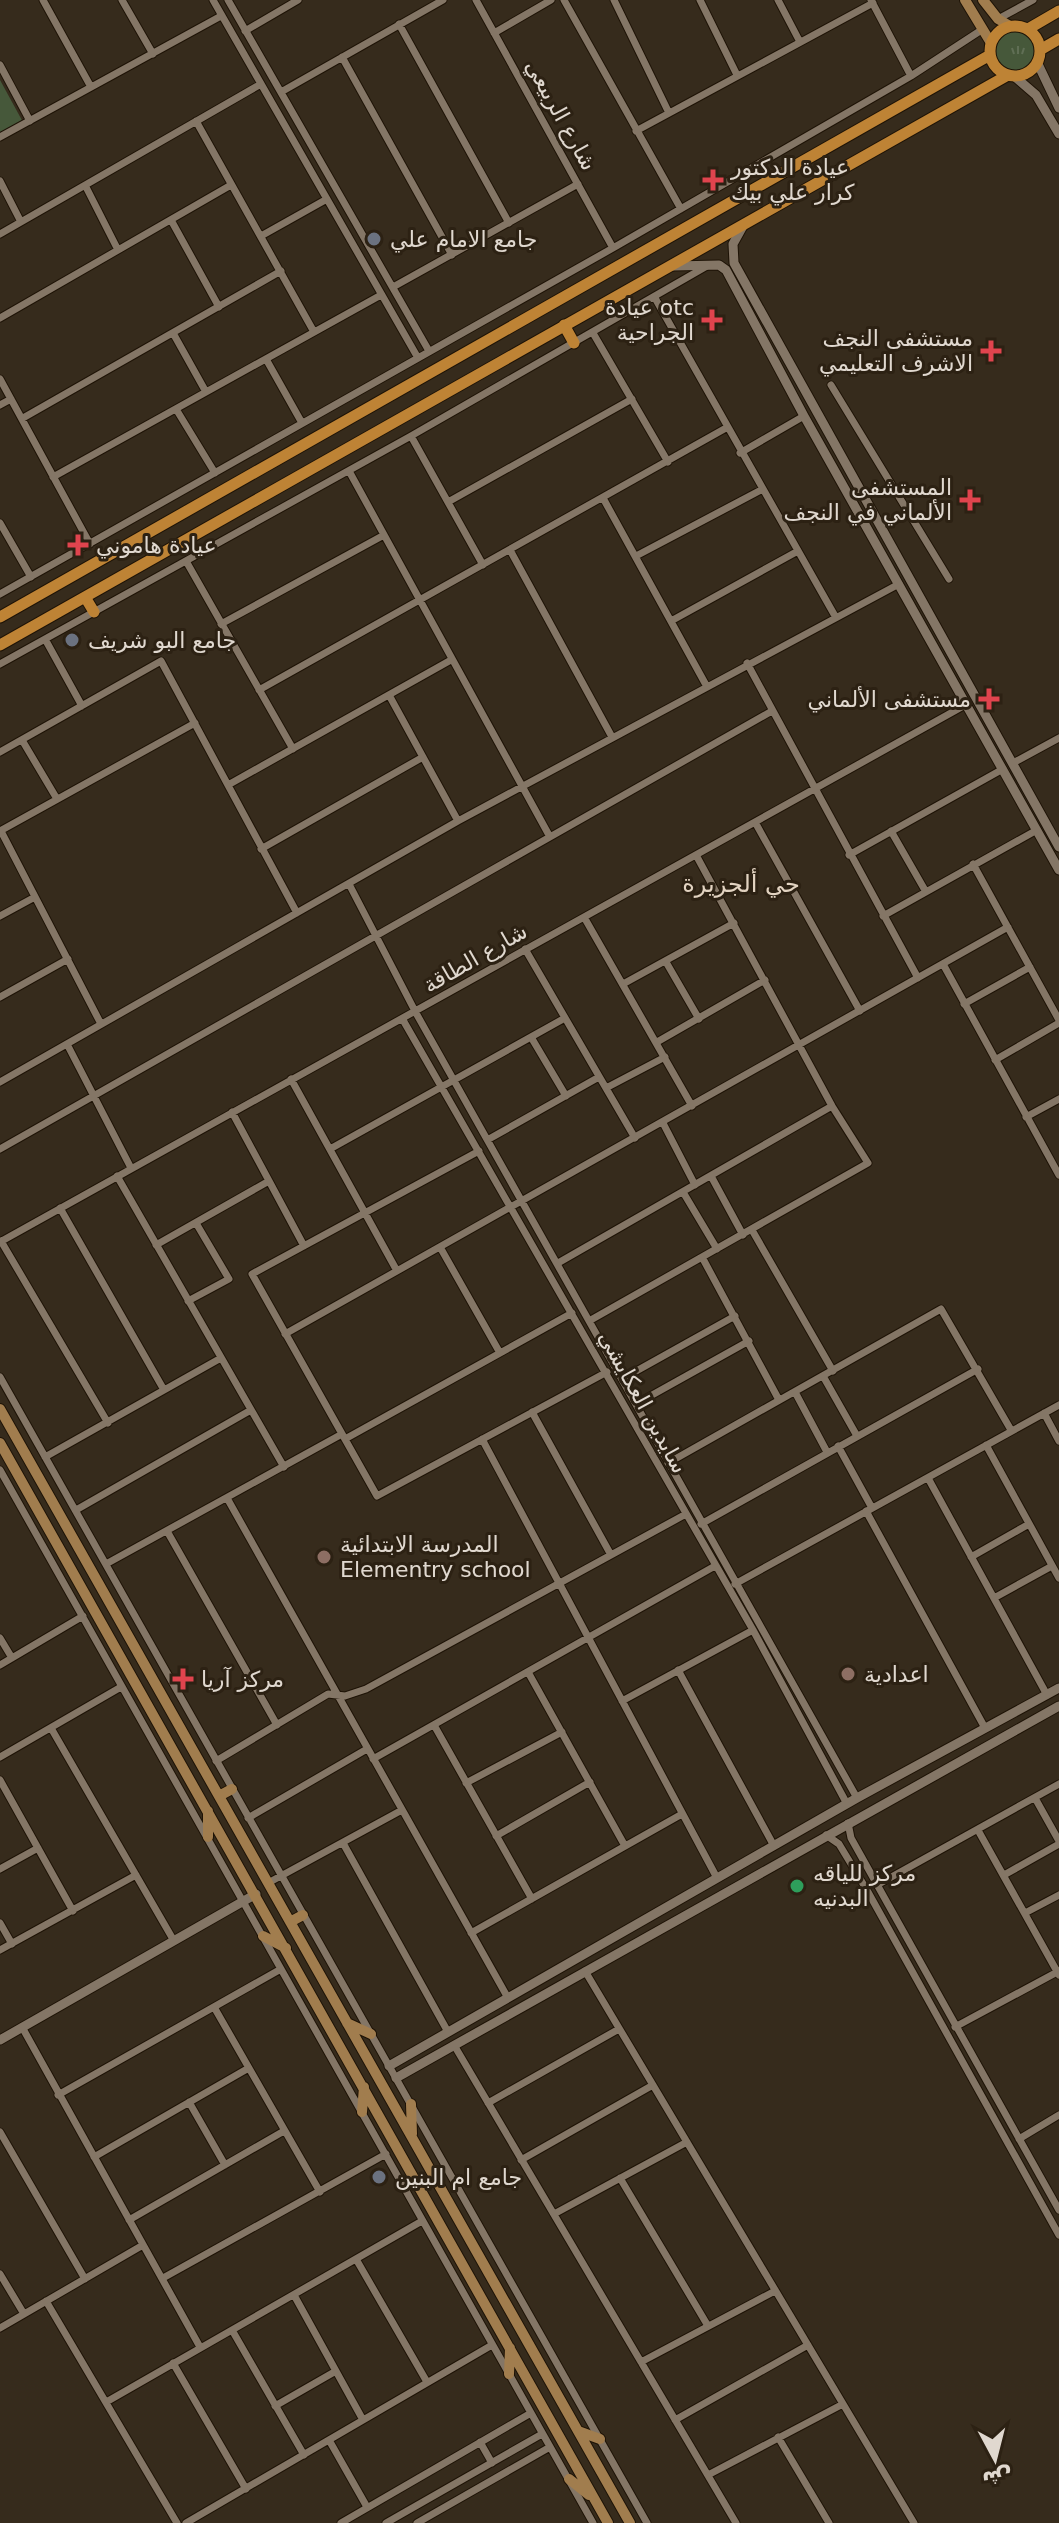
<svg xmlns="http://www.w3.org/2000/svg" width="1059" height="2523" font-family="'DejaVu Sans','Noto Sans Arabic',sans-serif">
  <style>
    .grass { fill: #46583a }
    .park { fill: url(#park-tufts) }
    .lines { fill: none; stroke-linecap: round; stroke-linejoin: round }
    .minor-casing { stroke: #1e1306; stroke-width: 9 }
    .tertiary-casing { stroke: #1e1306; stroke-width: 11 }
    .secondary-casing { stroke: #1e1306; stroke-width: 12 }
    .primary-casing { stroke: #1e1306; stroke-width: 13 }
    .minor { stroke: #847666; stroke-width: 7 }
    .tertiary { stroke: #847666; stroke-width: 9 }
    .secondary { stroke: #a17d4e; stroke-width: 10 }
    .primary { stroke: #be8335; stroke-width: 11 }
    .health-dot { fill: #e0444e; stroke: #2c2113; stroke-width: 3 }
    .worship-dot { fill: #6b7280; stroke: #2c2113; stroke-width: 3 }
    .education-dot { fill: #8d6e63; stroke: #2c2113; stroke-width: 3 }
    .leisure-dot { fill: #2e9e5b; stroke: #2c2113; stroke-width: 3 }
    .labels { text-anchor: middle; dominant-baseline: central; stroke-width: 6; stroke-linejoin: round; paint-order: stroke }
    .street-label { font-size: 22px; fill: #e0d8cf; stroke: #2c2113 }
    .poi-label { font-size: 22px; fill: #e0d8cf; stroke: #2c2113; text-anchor: start }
    .neighbourhood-label { font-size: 24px; fill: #e2d3c1; stroke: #2c2113 }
  </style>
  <defs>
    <pattern id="park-tufts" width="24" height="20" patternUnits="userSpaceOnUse" patternTransform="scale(2)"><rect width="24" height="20" fill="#46583a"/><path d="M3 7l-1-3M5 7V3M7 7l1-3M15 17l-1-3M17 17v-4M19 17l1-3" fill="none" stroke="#606f55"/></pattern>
  </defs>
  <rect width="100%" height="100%" fill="#362b1c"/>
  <path class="grass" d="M0,80L24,124L0,137Z"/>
  <path class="park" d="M990 50a23 23 0 1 1 46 0a23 23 0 1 1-46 0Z"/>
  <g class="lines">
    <g class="minor-casing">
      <path id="minor" d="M43,0L91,87
        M122,0L153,54
        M213,0L418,358
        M228,0L429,351
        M476,0L613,248
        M564,0L681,209
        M614,0L669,113
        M700,0L737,75
        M778,0L800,42
        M871,0L911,76
        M998,19L1033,0
        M399,24L509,223
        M245,31L298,0
        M494,33L551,0
        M342,57L452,255
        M0,65L30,121
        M281,92L443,0
        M196,121L314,332
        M636,131L873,3
        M0,137L221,16
        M0,181L21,222
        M85,185L118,250
        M171,220L219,307
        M0,234L261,84
        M261,236L327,199
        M393,287L578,184
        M655,298L835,616
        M0,318L231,185
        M173,333L206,392
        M593,333L668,462
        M266,359L302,423
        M0,379L90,544
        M831,385L949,579
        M0,405L11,399
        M176,409L215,473
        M23,418L281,271
        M411,436L483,565
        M740,453L804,416
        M349,471L550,837
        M53,477L381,295
        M603,498L706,685
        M448,502L632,399
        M0,523L31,577
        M510,550L612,737
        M636,556L761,490
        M186,561L293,749
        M0,594L613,248L911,76L983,29
        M671,621L798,551
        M221,624L384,535
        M45,639L82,706
        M747,663L918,978
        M0,664L411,436L707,266
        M259,690L726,428
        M389,695L458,821
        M22,740L57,799
        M0,752L161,661L297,913
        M1013,763L1059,738
        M228,785L451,660
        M755,822L860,1011
        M0,831L195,723
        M1,831L101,1024
        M891,831L926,892
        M261,849L423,757
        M849,855L1003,769
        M973,864L1059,1020
        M349,884L416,1013L857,1798
        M0,916L35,897
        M883,916L1037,830
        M584,917L692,1106
        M525,949L635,1138
        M666,962L699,1019
        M943,964L1059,1175
        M623,984L734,923
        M0,997L68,959
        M964,1004L1030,967
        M403,1020L753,1630L847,1804
        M531,1037L566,1096
        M657,1042L765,980
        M67,1044L131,1168
        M995,1060L1059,1023
        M291,1079L397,1271
        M0,1082L458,821L899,584
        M606,1088L665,1057
        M232,1112L304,1246
        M1026,1117L1059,1099
        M663,1123L695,1185
        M489,1139L599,1077
        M0,1149L772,711
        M330,1149L565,1018
        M479,1151L252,1274L377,1496L607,1372
        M117,1176L284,1467
        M711,1176L743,1235
        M683,1192L717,1249
        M60,1208L164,1390
        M752,1230L833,1371
        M1,1241L108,1423
        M0,1242L967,704
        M156,1245L269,1181
        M440,1247L500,1353
        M702,1257L779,1400
        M558,1263L832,1106
        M188,1301L229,1279L196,1223
        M589,1321L868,1163L832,1106L696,855
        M285,1334L1008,927
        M823,1376L857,1436
        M0,1377L647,2523
        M622,1379L735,1316
        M795,1392L827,1452
        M636,1404L749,1341
        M532,1412L611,1555
        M1044,1413L1059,1441
        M345,1439L572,1313
        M482,1439L717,1878
        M986,1445L1059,1578
        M838,1446L872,1508
        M45,1457L221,1358
        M668,1463L941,1309L1011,1430
        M0,1470L593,2523
        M928,1478L1047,1695
        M227,1498L508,1998
        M76,1510L251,1410
        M866,1511L985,1728
        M701,1524L978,1369
        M167,1531L277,1725
        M971,1557L1029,1524
        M106,1564L342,1434
        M735,1584L1059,1405
        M994,1598L1052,1566
        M0,1638L12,1658
        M0,1665L83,1616
        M678,1670L774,1846
        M528,1672L625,1846
        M622,1701L753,1630
        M434,1725L532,1899
        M51,1728L174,1941
        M0,1757L121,1687
        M373,1759L715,1566
        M216,1761L328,1694L345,1696L366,1689L686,1514
        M0,1780L73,1911
        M466,1783L562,1732
        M1035,1798L1059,1841
        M248,1818L367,1749
        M848,1823L851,1838L1059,2210
        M979,1832L1059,1975
        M826,1835L839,1844L868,1892L1059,2235
        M496,1836L590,1782
        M343,1843L448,2032
        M0,1869L38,1848
        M1004,1875L1059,1844
        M268,1883L402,1810
        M877,1885L1059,1784
        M1025,1913L1059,1895
        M0,1923L12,1944
        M471,1933L682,1814
        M0,1950L136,1875
        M585,1971L914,2523
        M214,2007L320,2192
        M22,2027L200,2347
        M955,2027L1059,1971
        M454,2045L736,2523
        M58,2095L281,1969
        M189,2102L225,2165
        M488,2103L619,2029
        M0,2132L85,2279
        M1019,2139L1059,2115
        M94,2157L247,2069
        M521,2160L653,2085
        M620,2178L708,2326
        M554,2214L687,2142
        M129,2220L284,2131
        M356,2259L427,2382
        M0,2274L24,2314
        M163,2278L386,2154
        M294,2295L363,2420
        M46,2301L177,2523
        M0,2328L143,2245
        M232,2330L304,2455
        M641,2362L775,2291
        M173,2363L246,2489
        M108,2401L422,2221
        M275,2406L336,2371
        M675,2420L808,2345
        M778,2437L829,2523
        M329,2440L367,2507
        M480,2442L492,2463
        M708,2475L843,2404
        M186,2523L492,2345
        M341,2523L531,2413
        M386,2523L542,2434
        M417,2523L550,2447"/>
    </g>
    <g class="tertiary-casing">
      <path id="tertiary" d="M1037,62L1059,108
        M1014,76L1036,95L1059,134
        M743,226L733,244L734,263L1059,847
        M674,266L719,265L726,270L804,416L1059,870
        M0,2040L256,1894
        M389,2066L857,1798L1059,1688
        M396,2078L1059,1706"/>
    </g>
    <g class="secondary-casing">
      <path id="secondary" d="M965,0L991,43
        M983,0L998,19L1010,26
        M0,1409L630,2523
        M0,1443L608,2523
        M219,1796L232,1789
        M208,1837V1811
        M290,1922L303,1915
        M263,1936L286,1948
        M347,2023L371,2034
        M411,2104L412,2134
        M362,2112L364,2087
        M509,2374L510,2348
        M578,2431L600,2439
        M569,2479L589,2495"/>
    </g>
    <g class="primary-casing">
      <path id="primary" d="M990 51a25 25 0 1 1 50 0a25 25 0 1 1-50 0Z
        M1028,29L1059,11
        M1040,50L1059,39
        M564,325L574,343
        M85,597L94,612
        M0,617L990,55
        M0,645L1008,75"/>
    </g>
    <use href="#minor" class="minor"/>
    <use href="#tertiary" class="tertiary"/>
    <use href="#secondary" class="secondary"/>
    <use href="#primary" class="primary"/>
  </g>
  <g class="health-dot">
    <path d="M709 168h8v8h8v8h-8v8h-8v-8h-8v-8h8z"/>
    <path d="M708 308h8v8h8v8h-8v8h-8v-8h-8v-8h8z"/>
    <path d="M987 339h8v8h8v8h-8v8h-8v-8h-8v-8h8z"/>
    <path d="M966 488h8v8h8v8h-8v8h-8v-8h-8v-8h8z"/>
    <path d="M74 533h8v8h8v8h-8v8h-8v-8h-8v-8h8z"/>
    <path d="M985 687h8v8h8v8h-8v8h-8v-8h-8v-8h8z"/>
    <path d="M179 1667h8v8h8v8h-8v8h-8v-8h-8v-8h8z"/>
  </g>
  <g class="worship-dot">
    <circle cx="374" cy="239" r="8"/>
    <circle cx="72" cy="640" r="8"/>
    <circle cx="379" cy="2177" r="8"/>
  </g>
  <g class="education-dot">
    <circle cx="324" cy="1557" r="8"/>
    <circle cx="848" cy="1674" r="8"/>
  </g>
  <circle class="leisure-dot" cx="797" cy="1886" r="8"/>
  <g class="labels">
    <g class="street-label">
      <text transform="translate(561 115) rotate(61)">شارع الربيعي</text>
      <text transform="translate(475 958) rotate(-30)">شارع الطاقة</text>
      <text transform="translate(643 1402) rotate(61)">سايدين العكايشي</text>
    </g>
    <g class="poi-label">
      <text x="731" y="167">عيادة الدكتور<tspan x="731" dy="25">كرار علي بيك</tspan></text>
      <text x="390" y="239">جامع الامام علي</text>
      <text x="694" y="307" text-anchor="end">عيادة otc<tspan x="694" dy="25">الجراحية</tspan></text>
      <text x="973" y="338" text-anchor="end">مستشفى النجف<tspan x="973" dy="25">الاشرف التعليمي</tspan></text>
      <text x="952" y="487" text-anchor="end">المستشفى<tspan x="952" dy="25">الألماني في النجف</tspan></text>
      <text x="96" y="545">عيادة هاموني</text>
      <text x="88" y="640">جامع البو شريف</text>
      <text x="971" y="699" text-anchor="end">مستشفى الألماني</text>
      <text x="340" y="1544">المدرسة الابتدائية<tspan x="340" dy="25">Elementry school</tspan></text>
      <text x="864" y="1674">اعدادية</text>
      <text x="201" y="1679">مركز آريا</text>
      <text x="813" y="1873">مركز للياقه<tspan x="813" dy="25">البدنيه</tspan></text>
      <text x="395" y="2177">جامع ام البنين</text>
    </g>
    <g class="neighbourhood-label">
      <text x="741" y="884">حي ألجزيرة</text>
    </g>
  </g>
  <g transform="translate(995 2459) rotate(173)" stroke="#2c2113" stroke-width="6" paint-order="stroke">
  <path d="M0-6L14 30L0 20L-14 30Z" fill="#e0d8cf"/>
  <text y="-12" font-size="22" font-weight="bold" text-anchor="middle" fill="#e0d8cf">ش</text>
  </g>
</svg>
